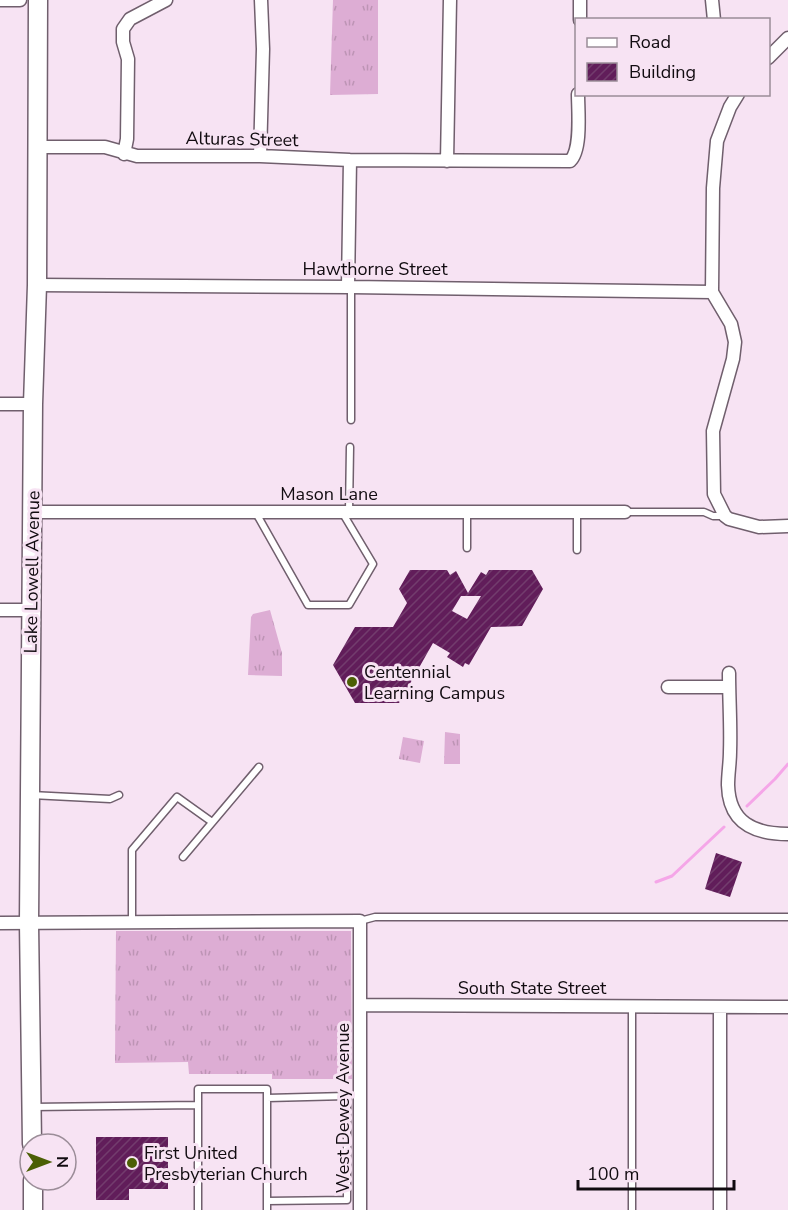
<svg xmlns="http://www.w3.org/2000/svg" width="788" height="1210" font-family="'Nunito Sans',sans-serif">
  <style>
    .grass { fill: url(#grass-tufts) }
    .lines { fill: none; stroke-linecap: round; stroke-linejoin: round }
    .stream { stroke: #f5a6e8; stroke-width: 3 }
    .building { fill: url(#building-hatch); fill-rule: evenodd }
    .service-casing { stroke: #705f6d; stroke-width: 9 }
    .minor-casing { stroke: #705f6d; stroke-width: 15 }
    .secondary-casing { stroke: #705f6d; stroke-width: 21 }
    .service { stroke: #fff; stroke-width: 6 }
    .minor { stroke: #fff; stroke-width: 12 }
    .secondary { stroke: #fff; stroke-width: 18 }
    .poi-dot { fill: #4b5f05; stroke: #f7e3f3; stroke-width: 2 }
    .labels { text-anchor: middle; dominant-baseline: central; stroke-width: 6; stroke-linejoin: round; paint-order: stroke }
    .street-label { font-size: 18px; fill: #110b10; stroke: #f7e3f3 }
    .poi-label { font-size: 18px; fill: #110b10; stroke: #f7e3f3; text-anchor: start }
  </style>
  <defs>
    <pattern id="grass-tufts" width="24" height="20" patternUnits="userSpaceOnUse" patternTransform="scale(1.5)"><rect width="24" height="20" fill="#ddadd4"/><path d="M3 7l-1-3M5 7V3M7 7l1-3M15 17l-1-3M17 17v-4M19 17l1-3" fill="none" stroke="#bd94b5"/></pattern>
    <pattern id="building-hatch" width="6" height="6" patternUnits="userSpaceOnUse" patternTransform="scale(1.5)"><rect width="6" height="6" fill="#611d5a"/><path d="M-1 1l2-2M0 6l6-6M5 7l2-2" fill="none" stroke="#723c6d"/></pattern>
  </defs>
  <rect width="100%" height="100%" fill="#f7e3f3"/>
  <path class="grass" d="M333,0H378V94L330,95Z
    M270,610L282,653V676L248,675L251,617L253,614Z
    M445,732L460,734V764H444Z
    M403,737L424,741L420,763L399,759Z
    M116,931H351L352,1079H272V1074H189L188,1062L115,1063Z"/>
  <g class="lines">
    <path class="stream" d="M747,806L775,779L788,764
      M656,882L672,876L724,827"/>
  </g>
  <path class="building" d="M410,570H447L450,575L456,571L468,593L481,572L486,575L489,570H532L543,589L522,626L491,627L469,665L465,663L463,667L447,657L450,653L433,643L399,703H355L333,665L355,627H393L407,603L399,589ZM461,596H481L467,619L452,611Z
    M716,853L742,862L730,897L705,889Z
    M96,1137H168V1189H129V1200H96Z"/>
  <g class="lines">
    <g class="service-casing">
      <path id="service" d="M351,420V287
        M349,512L350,447
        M577,512V550
        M625,512H704L713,516H725
        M256,513L308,605H349L373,564L342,512
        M467,548V512
        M31,795L110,799L119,795
        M183,857L259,767
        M132,921V850L177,797L212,822
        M360,921L375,917H788
        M632,1007V1210
        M267,1098L347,1096V1200L267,1201
        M32,1107L198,1105
        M198,1210V1089H267V1210"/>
    </g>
    <g class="minor-casing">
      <path id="minor" d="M0,0H20
        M712,0L714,20
        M580,20V0
        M768,58L788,38
        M738,94L730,107L717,141L713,188L712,292L731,324L735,342L733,359L713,431L714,494L725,516L729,519L759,527L788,526
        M37,147H105L137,156H260L350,160L570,161C582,150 578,111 578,94
        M124,154L127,139L128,59L123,42V29L130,19L166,0
        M260,156L263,49L261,0
        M447,161L450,0
        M37,285L351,287L712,292
        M348,287L350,160
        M0,404H33
        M33,512H625
        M0,610H31
        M729,673C729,699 731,726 730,752C730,763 728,774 728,785C729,823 754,834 788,834
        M668,687H729
        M0,923L360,921V1210
        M361,1005L788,1007
        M720,1210V1007"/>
    </g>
    <g class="secondary-casing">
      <path id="secondary" d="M32,1144L29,923L33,404L37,285L38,0
        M33,1180V1210"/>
    </g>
    <use href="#service" class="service"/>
    <use href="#minor" class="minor"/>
    <use href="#secondary" class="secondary"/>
  </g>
  <g class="poi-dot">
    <circle cx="352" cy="682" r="6"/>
    <circle cx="132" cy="1163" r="6"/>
  </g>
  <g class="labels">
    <g class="street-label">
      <text transform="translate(242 139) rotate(1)">Alturas Street</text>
      <text x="375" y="269">Hawthorne Street</text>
      <text x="329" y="494">Mason Lane</text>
      <text transform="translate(32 572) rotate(-89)">Lake Lowell Avenue</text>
      <text x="532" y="988">South State Street</text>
      <text transform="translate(343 1108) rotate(-90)">West Dewey Avenue</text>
    </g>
    <g class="poi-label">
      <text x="364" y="672">Centennial<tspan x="364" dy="21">Learning Campus</tspan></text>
      <text x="144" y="1153">First United<tspan x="144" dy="21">Presbyterian Church</tspan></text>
    </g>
  </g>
  <rect x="575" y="18" width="195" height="78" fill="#f7e3f3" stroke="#9b8d98" stroke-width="1.5"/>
  <rect x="587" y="38" width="30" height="9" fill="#ffffff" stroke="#9b8d98" stroke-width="1.5"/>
  <text x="629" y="48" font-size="18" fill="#110b10">Road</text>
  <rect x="587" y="63" width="30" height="18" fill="url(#building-hatch)" stroke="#9b8d98" stroke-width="1.5"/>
  <text x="629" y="78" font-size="18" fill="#110b10">Building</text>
  <g transform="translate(48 1162) rotate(90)"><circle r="28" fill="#f7e3f3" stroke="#9b8d98" stroke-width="1.5"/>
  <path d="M0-4.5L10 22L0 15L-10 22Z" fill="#4b5f05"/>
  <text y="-9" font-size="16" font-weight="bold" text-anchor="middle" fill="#110b10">N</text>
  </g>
  <path d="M578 1180v9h156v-9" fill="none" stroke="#110b10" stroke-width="3"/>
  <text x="587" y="1180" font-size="18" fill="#110b10" stroke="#f7e3f3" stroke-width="4.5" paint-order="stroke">100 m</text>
</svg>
